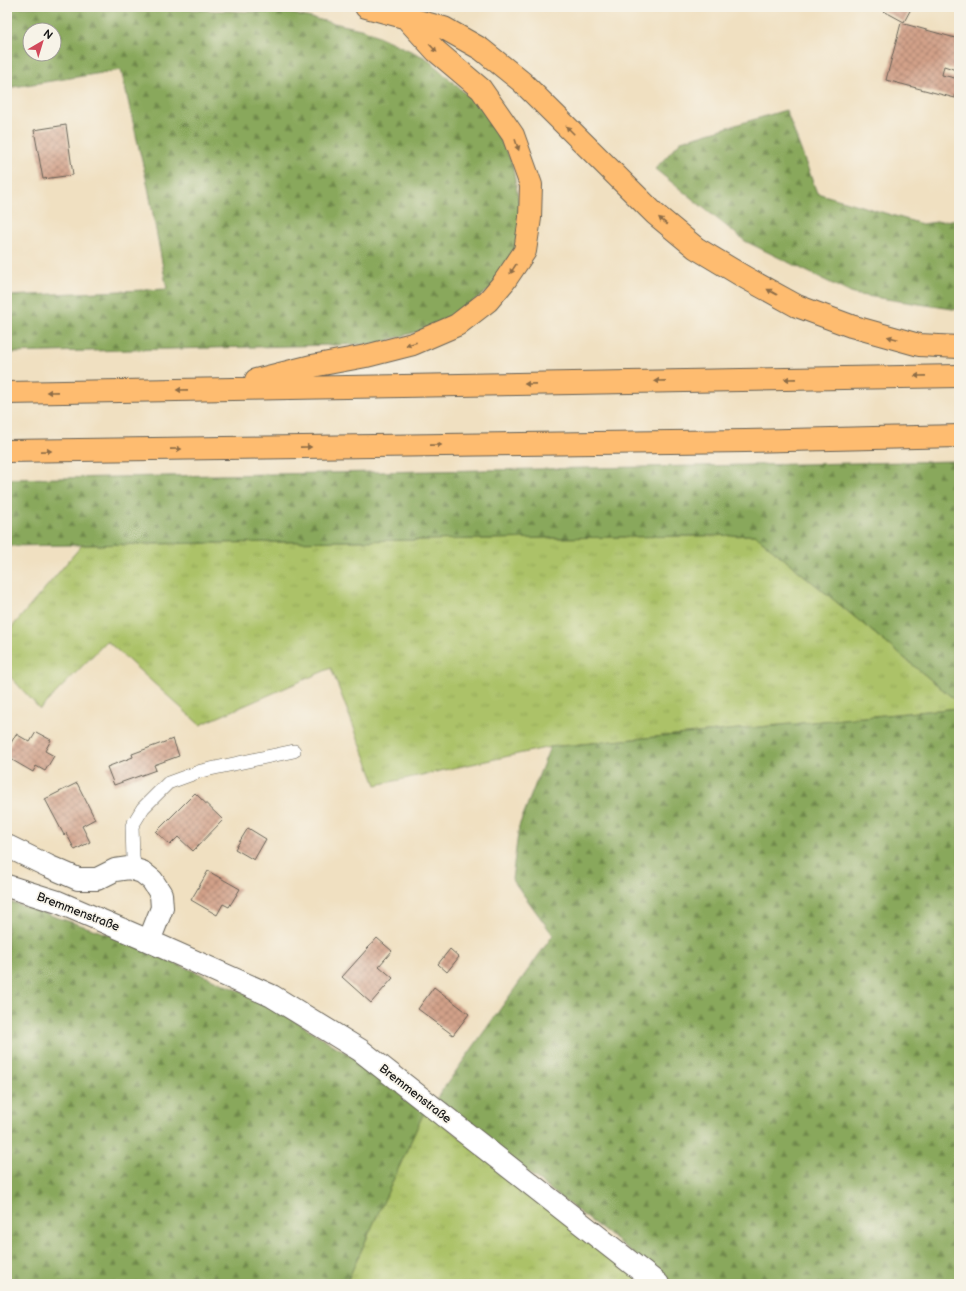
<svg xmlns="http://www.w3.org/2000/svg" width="966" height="1291" font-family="'Balsamiq Sans',sans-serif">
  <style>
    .grass { fill: url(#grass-tufts); stroke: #646f42 }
    .forest { fill: url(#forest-firs); stroke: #52623c; fill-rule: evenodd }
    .building { fill: url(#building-cross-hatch) }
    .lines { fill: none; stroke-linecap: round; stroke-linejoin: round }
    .lane-casing { stroke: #666156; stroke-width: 14 }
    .street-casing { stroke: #666156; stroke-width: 24 }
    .highway-casing { stroke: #666156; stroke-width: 24 }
    .lane { stroke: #fff; stroke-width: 13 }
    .street { stroke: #fff; stroke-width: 22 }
    .highway { stroke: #febc70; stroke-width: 22 }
    .oneway { fill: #8d6c46 }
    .labels { text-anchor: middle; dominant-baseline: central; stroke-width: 3.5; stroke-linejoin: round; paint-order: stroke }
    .street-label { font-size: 12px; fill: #1c1c1c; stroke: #f7f3e8 }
  </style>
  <defs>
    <pattern id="grass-tufts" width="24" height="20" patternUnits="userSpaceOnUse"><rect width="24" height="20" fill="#acc267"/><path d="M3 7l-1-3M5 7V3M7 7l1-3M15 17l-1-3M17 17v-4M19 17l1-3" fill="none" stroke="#93a659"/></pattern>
    <pattern id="forest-firs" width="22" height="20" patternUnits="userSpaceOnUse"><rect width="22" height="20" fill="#89a85c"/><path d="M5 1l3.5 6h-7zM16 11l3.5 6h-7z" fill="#6f884b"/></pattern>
    <pattern id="building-cross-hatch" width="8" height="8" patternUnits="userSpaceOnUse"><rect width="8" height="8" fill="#d2a189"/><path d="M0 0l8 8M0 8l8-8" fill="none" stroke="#aa826f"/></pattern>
  </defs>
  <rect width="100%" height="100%" fill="#f7f3e8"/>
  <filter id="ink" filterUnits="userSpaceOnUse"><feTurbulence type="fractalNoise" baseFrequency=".025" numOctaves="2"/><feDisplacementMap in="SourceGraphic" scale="8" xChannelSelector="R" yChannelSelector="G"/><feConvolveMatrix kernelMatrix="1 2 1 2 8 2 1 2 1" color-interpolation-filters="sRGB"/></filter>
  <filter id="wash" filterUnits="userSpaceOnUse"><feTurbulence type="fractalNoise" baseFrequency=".012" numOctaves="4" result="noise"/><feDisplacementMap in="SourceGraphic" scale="16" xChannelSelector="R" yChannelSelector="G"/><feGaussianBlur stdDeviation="0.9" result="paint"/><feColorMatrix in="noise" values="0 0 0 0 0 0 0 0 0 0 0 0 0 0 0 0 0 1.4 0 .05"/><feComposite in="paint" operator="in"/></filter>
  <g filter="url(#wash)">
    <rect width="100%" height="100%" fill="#f0e0c1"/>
    <path class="grass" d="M755,535L959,703V708L550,747L376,785L331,668L200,725L107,641L40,709L7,673V633L82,545Z
      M425,1110L649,1284H346Z"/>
    <path class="forest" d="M7,7H117L289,13L365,30L426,58L486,112L512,162L521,214L515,253L493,287L440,325L375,344L7,353V296L167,289L148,187L121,70L7,88ZM30,30H54V54H30Z
      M786,110L817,193L922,224L959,219V310L853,294L745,241L655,169L681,141Z
      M959,461V703L755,535L7,546V479Z
      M959,708V1284H673L500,1151L436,1099L553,935L512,879L519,826L550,747Z
      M7,901L111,935L263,1001L350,1055L425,1110L346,1284H7Z"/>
    <g id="blocks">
      <path class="building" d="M881,7H912L904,22L880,9Z
        M901,23L959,39V71L944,66L942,75L959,79L955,98L886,80Z
        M66,125L73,175L43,179L34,130Z
        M36,732L51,740L45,751L54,756L45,771L36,766L33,772L7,757V750L16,734L30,742Z
        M173,739L179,756L154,765L156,770L114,785L107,767L133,757L132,754Z
        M77,783L95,819L82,826L90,842L75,850L66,833L64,835L45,799Z
        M195,793L223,820L193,851L178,837L170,845L156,832Z
        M248,828L266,839L254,860L235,849Z
        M208,871L240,889L229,907L223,904L217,915L191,900Z
        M377,938L392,951L379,966L393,978L371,1003L342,977Z
        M450,949L459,957L447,972L438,964Z
        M434,987L469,1014L453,1035L418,1009Z"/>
    </g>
  </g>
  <g filter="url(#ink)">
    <use href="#blocks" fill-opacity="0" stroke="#666156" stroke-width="1"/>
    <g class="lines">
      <g class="lane-casing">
        <path id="lane" d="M136,870L133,858L132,826L143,808L168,783L201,771L294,751"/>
      </g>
      <g class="street-casing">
        <path id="street" d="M7,846L48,866L78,879H97L115,870L129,868L142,872L152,880L161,894L162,908L149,941
          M7,886L58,902L149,941L272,996L360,1050L658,1284"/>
      </g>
      <g class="highway-casing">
        <path id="highway" d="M366,7L444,28L481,49L522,82L655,214L696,248L746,278L797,306L851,326L919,345L959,347
          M256,380L312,366L366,356L413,344L457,325L488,301L504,282L525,251L530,218L531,185L513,135L481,89L436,51L407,19
          M7,393L959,376
          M7,451L745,441L959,436"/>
      </g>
      <use href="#lane" class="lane"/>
      <use href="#street" class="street"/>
      <use href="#highway" class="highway"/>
    </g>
    <defs><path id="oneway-solid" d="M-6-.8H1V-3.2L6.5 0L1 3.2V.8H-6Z"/></defs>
    <g class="oneway">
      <use href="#oneway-solid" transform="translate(433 48) rotate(47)"/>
      <use href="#oneway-solid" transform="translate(570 130) rotate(-135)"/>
      <use href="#oneway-solid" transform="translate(517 145) rotate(71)"/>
      <use href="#oneway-solid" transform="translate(663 221) rotate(-140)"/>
      <use href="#oneway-solid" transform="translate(513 269) rotate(123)"/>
      <use href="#oneway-solid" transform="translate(772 292) rotate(-151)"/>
      <use href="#oneway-solid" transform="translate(893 338) rotate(-165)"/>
      <use href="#oneway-solid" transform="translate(411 344) rotate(162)"/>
      <use href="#oneway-solid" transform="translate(920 376) rotate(179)"/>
      <use href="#oneway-solid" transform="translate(790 379) rotate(179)"/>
      <use href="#oneway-solid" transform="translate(660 381) rotate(179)"/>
      <use href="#oneway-solid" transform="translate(530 384) rotate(179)"/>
      <use href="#oneway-solid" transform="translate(182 390) rotate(179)"/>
      <use href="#oneway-solid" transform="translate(52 392) rotate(179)"/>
      <use href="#oneway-solid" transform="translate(436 445) rotate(-1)"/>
      <use href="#oneway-solid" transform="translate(306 447) rotate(-1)"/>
      <use href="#oneway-solid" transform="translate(176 449) rotate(-1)"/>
      <use href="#oneway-solid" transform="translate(46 451) rotate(-1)"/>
    </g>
  </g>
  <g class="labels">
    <g class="street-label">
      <text transform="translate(78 912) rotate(21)">Bremmenstraße</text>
      <text transform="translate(415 1094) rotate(38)">Bremmenstraße</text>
    </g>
  </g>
  <rect width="966" height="1291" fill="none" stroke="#f7f3e8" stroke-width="24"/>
  <g transform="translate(42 42) rotate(38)"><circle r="19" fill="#f7f3e8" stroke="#9f9d96"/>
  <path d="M0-3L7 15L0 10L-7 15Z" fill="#d1495b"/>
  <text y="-6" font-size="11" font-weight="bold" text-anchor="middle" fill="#1c1c1c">N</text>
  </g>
</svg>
